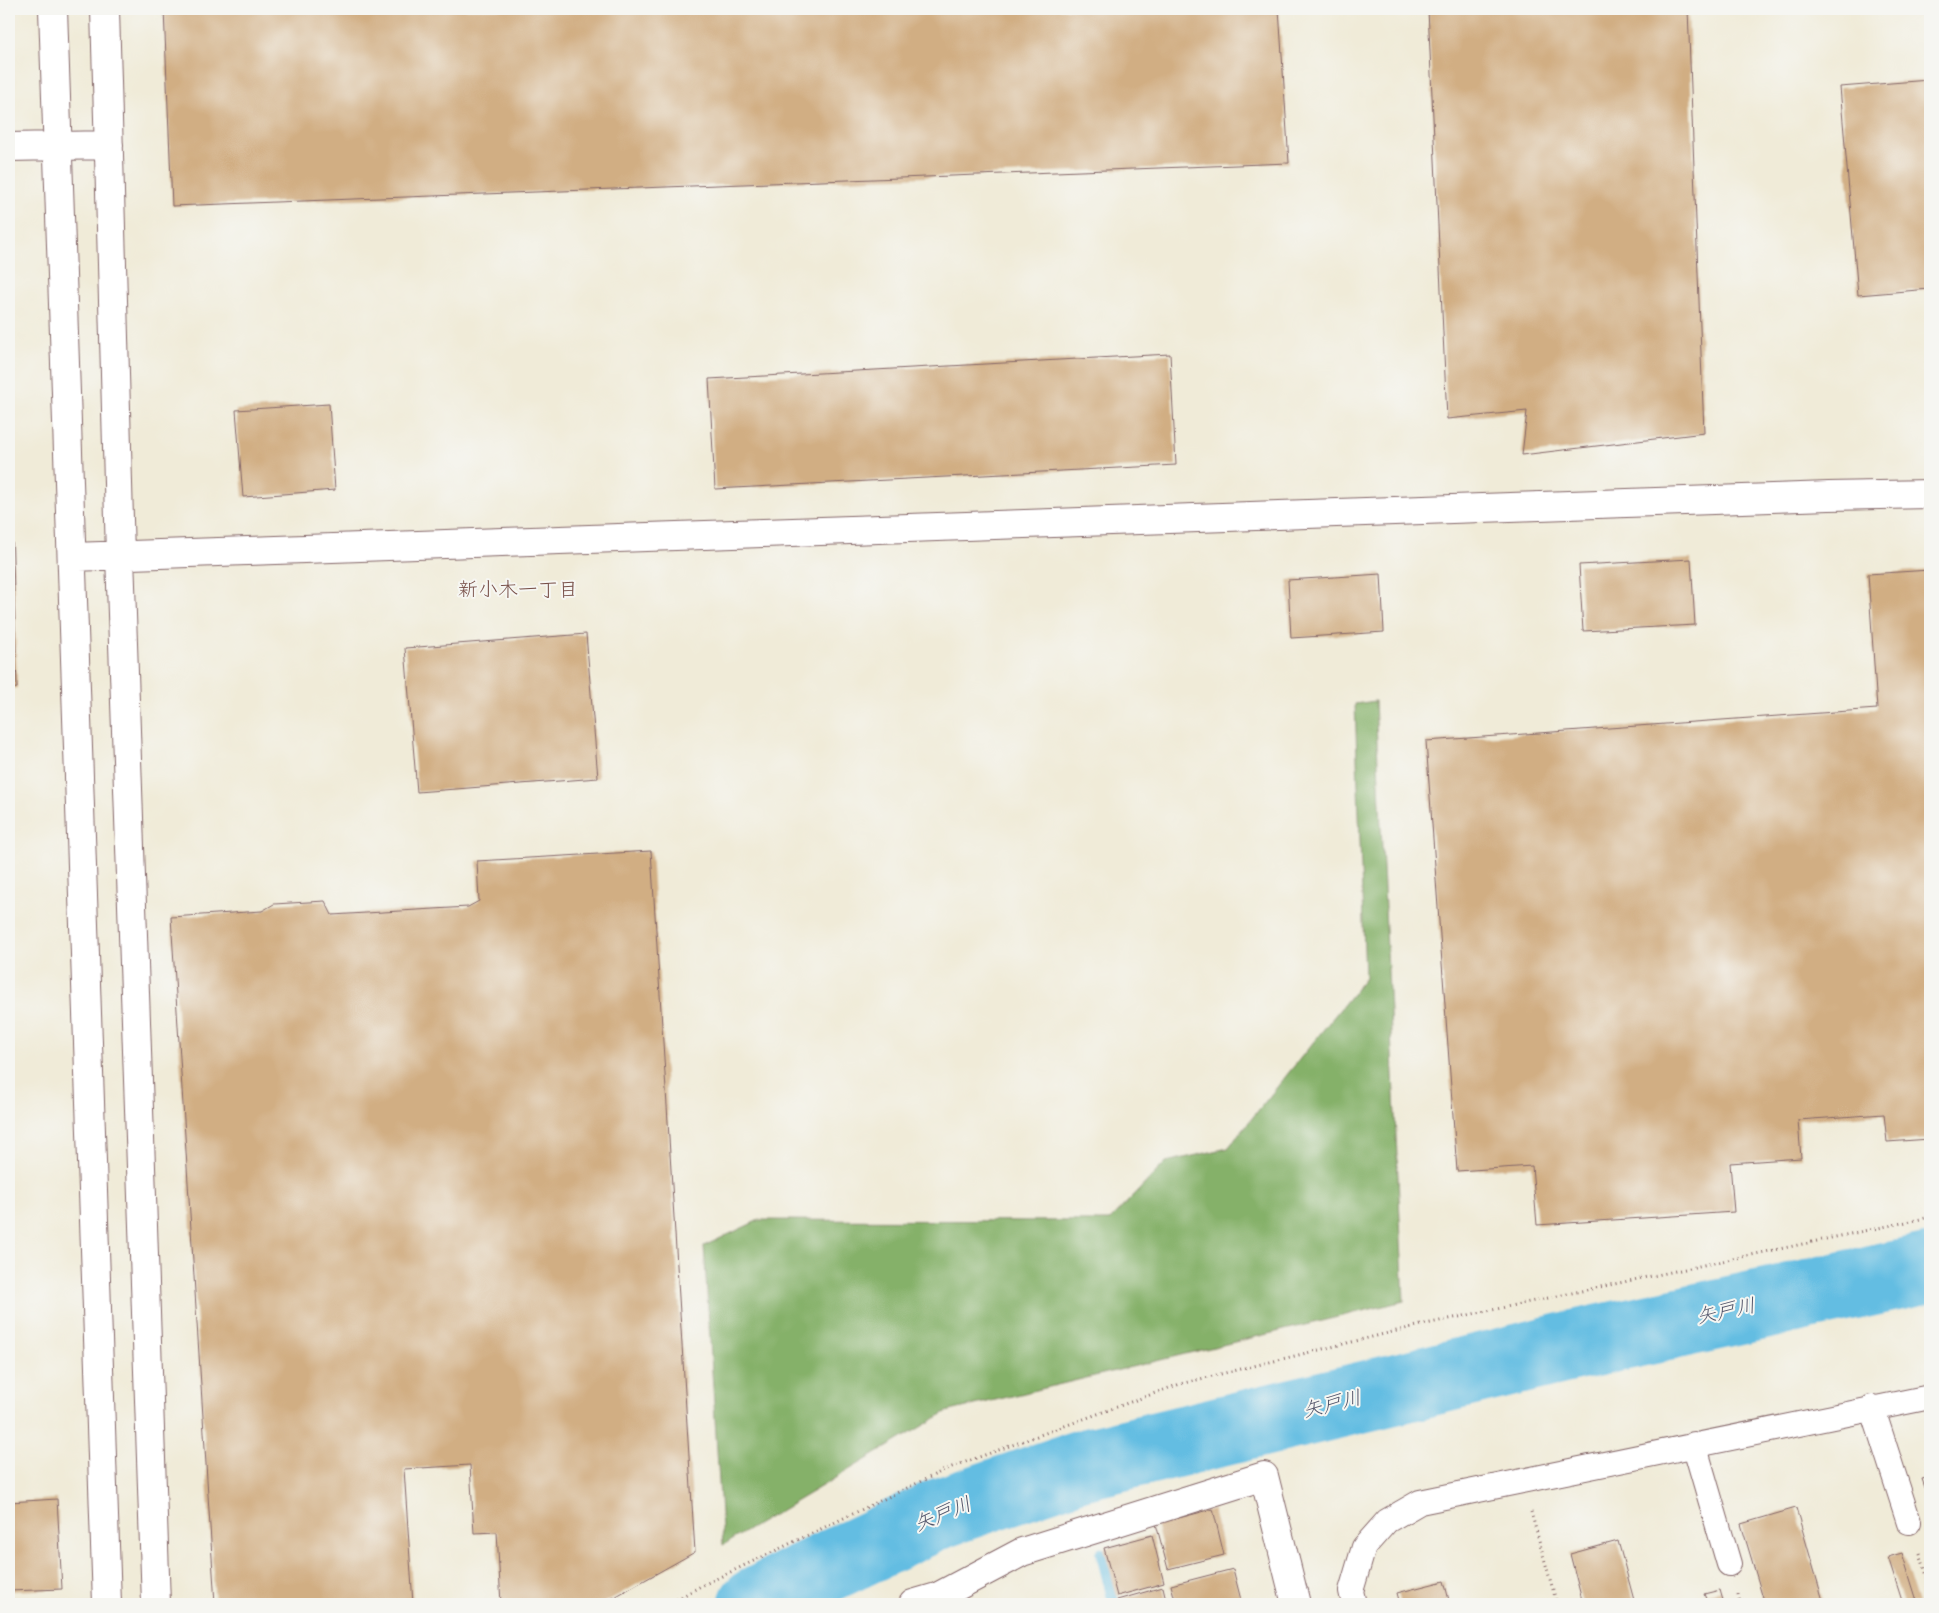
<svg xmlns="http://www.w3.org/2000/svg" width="1939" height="1613" font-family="Mynerve,'Klee One',sans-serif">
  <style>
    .forest { fill: #85b169; stroke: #68684a }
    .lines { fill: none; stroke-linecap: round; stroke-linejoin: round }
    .stream { stroke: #64bde2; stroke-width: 11 }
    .river { stroke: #64bde2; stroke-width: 71 }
    .building { fill: #d1ae83 }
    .lane-casing { stroke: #846668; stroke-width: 26 }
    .street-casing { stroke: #846668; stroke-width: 30 }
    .secondary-casing { stroke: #846668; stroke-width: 30 }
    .path { stroke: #846668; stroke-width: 3; stroke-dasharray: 1 4; stroke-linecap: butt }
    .lane { stroke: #fff; stroke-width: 24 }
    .street { stroke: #fff; stroke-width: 28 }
    .secondary { stroke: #fff; stroke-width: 28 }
    .labels { text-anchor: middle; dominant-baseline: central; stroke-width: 4; stroke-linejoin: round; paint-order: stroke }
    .neighbourhood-label { font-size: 20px; fill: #79514a; stroke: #f6f6f2 }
    .water-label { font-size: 20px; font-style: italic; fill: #53566b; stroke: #f6f6f2 }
  </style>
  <rect width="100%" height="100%" fill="#f6f6f2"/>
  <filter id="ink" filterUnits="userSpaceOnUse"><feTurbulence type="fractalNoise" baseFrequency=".02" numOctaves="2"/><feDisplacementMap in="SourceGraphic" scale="10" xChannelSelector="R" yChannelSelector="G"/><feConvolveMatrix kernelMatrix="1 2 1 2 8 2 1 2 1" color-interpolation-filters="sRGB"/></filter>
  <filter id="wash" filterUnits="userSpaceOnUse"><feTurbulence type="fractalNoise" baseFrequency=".0096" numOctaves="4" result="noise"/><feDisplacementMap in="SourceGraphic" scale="20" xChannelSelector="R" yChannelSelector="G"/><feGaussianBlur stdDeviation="1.12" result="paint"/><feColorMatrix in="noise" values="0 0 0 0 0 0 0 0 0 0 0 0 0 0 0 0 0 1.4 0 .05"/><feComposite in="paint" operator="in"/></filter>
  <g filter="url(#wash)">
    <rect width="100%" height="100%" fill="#f0ebd8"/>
    <path class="forest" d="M1375,701L1404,1301L946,1412L723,1545L704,1246L759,1220L1109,1221L1166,1162L1228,1148L1365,978L1355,704Z"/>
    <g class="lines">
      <path class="stream" d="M1101,1553L1114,1604
        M802,1579L811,1604"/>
      <path class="river" d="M754,1604L802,1579L941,1513L1078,1466L1577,1345L1930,1268"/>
    </g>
    <g id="blocks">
      <path class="building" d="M164,9H1279L1289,163L172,206Z
        M1428,9H1688L1704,433L1522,455L1527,411L1447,419Z
        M1929,80L1930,98V289L1858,295L1840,87Z
        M1170,354L1176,465L715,489L709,379Z
        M329,404L335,490L243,497L236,410Z
        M9,464H10L17,688L9,689Z
        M1691,559L1695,625L1583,631L1579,565Z
        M1930,570V1139L1887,1142L1884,1114L1798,1120L1801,1158L1730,1163L1734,1212L1537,1225L1532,1166L1457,1171L1426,741L1877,709L1868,574Z
        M1381,574L1384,632L1291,638L1288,580Z
        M586,634L598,778L417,792L405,648Z
        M651,851L695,1552L602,1604H501L497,1532L474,1533L470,1465L404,1469L413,1604H215L171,917L262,911L274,904L325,901L332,915L468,907L479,901L477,861Z
        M1930,1477V1502L1922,1479Z
        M57,1499L62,1589L9,1591V1502Z
        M1796,1508L1824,1604H1765L1741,1524Z
        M1213,1509L1224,1555L1168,1569L1156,1524Z
        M1152,1535L1164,1583L1117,1596L1104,1548Z
        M1618,1541L1635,1604H1583L1570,1554Z
        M1902,1553L1918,1604H1903L1888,1557Z
        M1233,1569L1242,1604H1176L1171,1585Z
        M1444,1581L1450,1604H1400L1397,1593Z
        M1163,1587L1167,1604H1118L1117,1600Z
        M1720,1590L1724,1604H1708L1704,1594Z"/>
    </g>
  </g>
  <g filter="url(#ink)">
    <use href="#blocks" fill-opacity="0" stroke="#846668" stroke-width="1"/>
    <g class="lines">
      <g class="lane-casing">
        <path id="lane" d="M1872,1407L1909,1522
          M1694,1444L1729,1564
          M1354,1604L1351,1591L1364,1547L1387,1521L1420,1502L1930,1397"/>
      </g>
      <g class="street-casing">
        <path id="street" d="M913,1604L937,1597L1022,1552L1264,1476L1296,1604"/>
      </g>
      <g class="secondary-casing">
        <path id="secondary" d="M53,9L107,1604
          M105,9L120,556L156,1604
          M9,147L109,145
          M72,557L1829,496L1930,494"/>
      </g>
      <path class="path" d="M1531,1512L1557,1604
        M1920,1553L1930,1586
        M1738,1595L1740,1604
        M668,1604L701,1586L949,1468L1180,1384L1421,1325L1930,1217"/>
      <use href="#lane" class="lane"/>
      <use href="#street" class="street"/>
      <use href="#secondary" class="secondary"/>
    </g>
  </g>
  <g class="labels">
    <g class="neighbourhood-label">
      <text x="518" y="590">新小木一丁目</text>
    </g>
    <g class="water-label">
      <text transform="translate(1726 1312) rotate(-12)">矢戸川</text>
      <text transform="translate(1332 1405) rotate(-14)">矢戸川</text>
      <text transform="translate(943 1515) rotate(-22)">矢戸川</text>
    </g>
  </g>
  <rect width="1939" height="1613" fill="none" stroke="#f6f6f2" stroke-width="30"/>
</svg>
